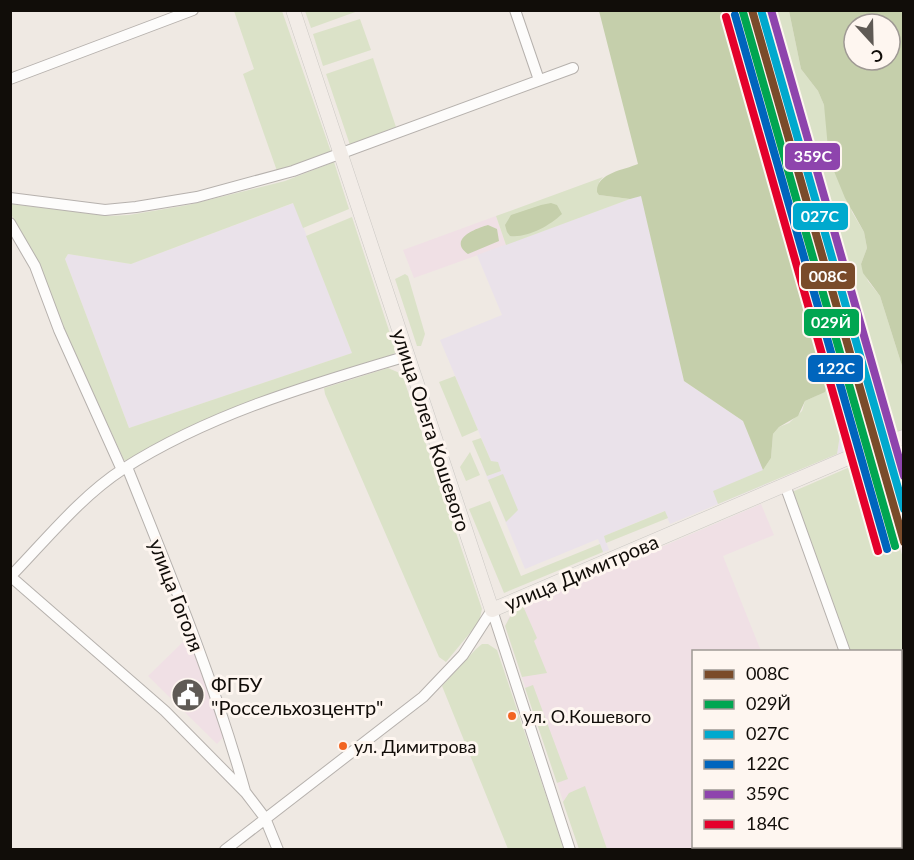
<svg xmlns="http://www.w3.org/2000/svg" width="914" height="860" font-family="Lato,sans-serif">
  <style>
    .commercial { fill: #f0e0e5 }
    .industrial { fill: #eae2ea }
    .green { fill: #dbe2c8 }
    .forest { fill: #c5cfab; fill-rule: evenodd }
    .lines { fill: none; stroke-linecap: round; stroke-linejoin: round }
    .minor-casing { stroke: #b6b1ad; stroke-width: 12 }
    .major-casing { stroke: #cac7c3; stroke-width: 15 }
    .minor { stroke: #fdfcfb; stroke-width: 10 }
    .major { stroke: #f2ece7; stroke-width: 14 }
    .rail-1-casing { stroke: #fef6f0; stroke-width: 12 }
    .rail-2-casing { stroke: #fef6f0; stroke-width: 12 }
    .rail-3-casing { stroke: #fef6f0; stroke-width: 12 }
    .rail-4-casing { stroke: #fef6f0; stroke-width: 12 }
    .rail-5-casing { stroke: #fef6f0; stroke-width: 12 }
    .rail-6-casing { stroke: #fef6f0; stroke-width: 12 }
    .rail-1 { stroke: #7a4b2a; stroke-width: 8 }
    .rail-2 { stroke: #00a651; stroke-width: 8 }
    .rail-3 { stroke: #00a9ce; stroke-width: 8 }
    .rail-4 { stroke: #0065bd; stroke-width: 8 }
    .rail-5 { stroke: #8e44ad; stroke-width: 8 }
    .rail-6 { stroke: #e4002b; stroke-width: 8 }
    .bus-dot { fill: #f26522; stroke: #fef6f0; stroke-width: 2 }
    .labels { text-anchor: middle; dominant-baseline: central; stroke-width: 6; stroke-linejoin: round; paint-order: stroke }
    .bus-label { font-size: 18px; fill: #110d09; stroke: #fef6f0; text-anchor: start }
    .street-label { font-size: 20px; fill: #110d09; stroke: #fef6f0 }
    .poi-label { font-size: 20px; fill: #110d09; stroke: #fef6f0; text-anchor: start }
    .line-badge { stroke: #fef6f0; stroke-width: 2 }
    .badge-label { font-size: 16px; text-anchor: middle; font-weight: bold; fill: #fff }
  </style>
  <rect width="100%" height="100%" fill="#efe9e3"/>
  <path class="commercial" d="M496,216L506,245L414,278L403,250Z
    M761,504L774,535L723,556L761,651L694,652V846H840L841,849H579L505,626L508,619L513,611Z
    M190,635L226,734L217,744L148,676Z"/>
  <path class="industrial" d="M641,195L684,381L743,421L769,483L670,524L664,511L604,536L609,550L603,552L598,539L525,569L482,465L491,461L440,340L502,315L477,255Z
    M294,203L352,353L129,428L65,259L68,254L131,264Z
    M865,420L871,441L837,454L841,428Z"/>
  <path class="green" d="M234,11H282L331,152L277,171L243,74L254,69Z
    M358,11L311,28L305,11V10Z
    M731,11H749L865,420L841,428L837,454L718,504L713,491L763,470L771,458L773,434L779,427L789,423L802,411L805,401L818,395L826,363L773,146Z
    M765,11H789L801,69L818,91L824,105L852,212L864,232L867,248L861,264L868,281L880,296L903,369V430L886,436Z
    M360,19L371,50L323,66L313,34Z
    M373,58L396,127L350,145L326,74Z
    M334,162L349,209L303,228L293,203L131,264L68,254L65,259L129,428L352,353L306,236L352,217L396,352L390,356L286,389L129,461L124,460L58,316L39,263L11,214V204L109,216L129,215L188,205L285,181Z
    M603,177L599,182V195L630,199L506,245L496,216Z
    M405,274L408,276L425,334L421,346H417L395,279Z
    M388,368L402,374L482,609L479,622L446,662L439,657L325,394L324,388Z
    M455,376L478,430L462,437L439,382Z
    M481,438L491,461L498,462L501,471L487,476L472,441Z
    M903,446H904L903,496L890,449Z
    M470,452L480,475L466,481L460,467Z
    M873,457L903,558V802L900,794V652L849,651L792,492Z
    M503,474L518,510L506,522L488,480Z
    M490,501L521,576L600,544L603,552L504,593L469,509Z
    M665,511L668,518L606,543L604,536Z
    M523,606L537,638L534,641L547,673L522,677L505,626L513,611Z
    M482,644H488L497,650L564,849H508L442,686L476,649Z
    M533,685L568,779L557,783L525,688Z
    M585,786L607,849H579L563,802L569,793Z"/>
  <path class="forest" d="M599,11H731L773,146L826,363L828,382L825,392L805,401L798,416L779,427L773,434L771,458L763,470L743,421L684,381L641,196L630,199L599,195L597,192C596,173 624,170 638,164Z
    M789,11H903V369L880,296L863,273L861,264L867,248L864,232L845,198L829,159L824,105L818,91L801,69ZM854,24H890V60H854Z
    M551,203L557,205L562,214C549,226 528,238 510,236L507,232L505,225L511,215L541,205Z
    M488,225L497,229L499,241L468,254C447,239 477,228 488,225Z"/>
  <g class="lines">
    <g class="minor-casing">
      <path id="minor" d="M515,10L539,80
        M10,79L193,10
        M10,198L105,210L136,207L197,197L293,171L573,68
        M10,223L35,266L59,330L122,470
        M127,467C170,574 214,680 245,791
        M785,485L845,652
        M10,576L165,711L246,793L265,818L278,850
        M10,577C46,540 80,497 123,469C209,414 309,385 407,356
        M492,610L570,850
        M900,805L904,813
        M225,850L423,697L463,655L492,610"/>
    </g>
    <g class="major-casing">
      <path id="major" d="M293,10L492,610L876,446L904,437"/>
    </g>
    <use href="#minor" class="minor"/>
    <use href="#major" class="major"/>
    <g class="rail-1-casing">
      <path id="rail-1" d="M752,10L904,542"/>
    </g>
    <g class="rail-2-casing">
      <path id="rail-2" d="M743,12L895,546"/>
    </g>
    <g class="rail-3-casing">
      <path id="rail-3" d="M761,10L904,509"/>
    </g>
    <g class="rail-4-casing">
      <path id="rail-4" d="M735,15L887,549"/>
    </g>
    <g class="rail-5-casing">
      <path id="rail-5" d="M771,10L904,476"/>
    </g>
    <g class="rail-6-casing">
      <path id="rail-6" d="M726,17L878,551"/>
    </g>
    <use href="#rail-1" class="rail-1"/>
    <use href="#rail-2" class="rail-2"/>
    <use href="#rail-3" class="rail-3"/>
    <use href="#rail-4" class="rail-4"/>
    <use href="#rail-5" class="rail-5"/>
    <use href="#rail-6" class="rail-6"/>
  </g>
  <defs>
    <g id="civic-disc" transform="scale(1.725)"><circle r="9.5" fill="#5f5a55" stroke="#fef6f0"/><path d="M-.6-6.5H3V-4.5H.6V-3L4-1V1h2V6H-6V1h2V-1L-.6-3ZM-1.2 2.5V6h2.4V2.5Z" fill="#fff"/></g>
  </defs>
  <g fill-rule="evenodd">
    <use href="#civic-disc" x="188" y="695"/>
  </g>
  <g class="bus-dot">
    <circle cx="512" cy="716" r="5"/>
    <circle cx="343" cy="746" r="5"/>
  </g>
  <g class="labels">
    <g class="bus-label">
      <text x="523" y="716">ул. О.Кошевого</text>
      <text x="354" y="746">ул. Димитрова</text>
    </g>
    <g class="street-label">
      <text transform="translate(432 430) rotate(72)">улица Олега Кошевого</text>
      <text transform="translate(581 572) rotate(-23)">улица Димитрова</text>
      <text transform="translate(177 595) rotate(69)">улица Гоголя</text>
    </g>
    <g class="poi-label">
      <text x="211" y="684">ФГБУ<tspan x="211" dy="23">"Россельхозцентр"</tspan></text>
    </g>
  </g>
  <g class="line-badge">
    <rect x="784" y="142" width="57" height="29" rx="6" fill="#8e44ad"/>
    <rect x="792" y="202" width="57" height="29" rx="6" fill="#00a9ce"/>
    <rect x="800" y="262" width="56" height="28" rx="6" fill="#7a4b2a"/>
    <rect x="803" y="308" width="57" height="29" rx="6" fill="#00a651"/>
    <rect x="807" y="354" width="57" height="29" rx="6" fill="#0065bd"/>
  </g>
  <g class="badge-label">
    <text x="813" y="162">359С</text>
    <text x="820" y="222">027С</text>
    <text x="828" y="282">008С</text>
    <text x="831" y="328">029Й</text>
    <text x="836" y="374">122С</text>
  </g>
  <rect width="914" height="860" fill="none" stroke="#110d09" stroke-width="24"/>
  <rect x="692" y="650" width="210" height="198" fill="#fef6f0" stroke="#9f9994" stroke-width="1.5"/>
  <rect x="704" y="670" width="30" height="9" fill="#7a4b2a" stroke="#9f9994" stroke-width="1.5"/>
  <text x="746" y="680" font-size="18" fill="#110d09">008С</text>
  <rect x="704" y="700" width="30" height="9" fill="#00a651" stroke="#9f9994" stroke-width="1.5"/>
  <text x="746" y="710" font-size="18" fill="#110d09">029Й</text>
  <rect x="704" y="730" width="30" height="9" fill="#00a9ce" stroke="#9f9994" stroke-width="1.5"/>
  <text x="746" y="740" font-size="18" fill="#110d09">027С</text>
  <rect x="704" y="760" width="30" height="9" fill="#0065bd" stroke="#9f9994" stroke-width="1.5"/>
  <text x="746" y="770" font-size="18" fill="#110d09">122С</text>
  <rect x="704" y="790" width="30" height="9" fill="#8e44ad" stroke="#9f9994" stroke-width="1.5"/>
  <text x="746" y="800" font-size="18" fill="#110d09">359С</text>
  <rect x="704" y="820" width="30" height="9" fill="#e4002b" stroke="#9f9994" stroke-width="1.5"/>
  <text x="746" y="830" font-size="18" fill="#110d09">184С</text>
  <g transform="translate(872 42) rotate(158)"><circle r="28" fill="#fef6f0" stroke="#9f9994" stroke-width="1.5"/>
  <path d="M0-4.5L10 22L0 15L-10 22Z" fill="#5f5a55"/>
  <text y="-9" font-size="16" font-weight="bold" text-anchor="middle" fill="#110d09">С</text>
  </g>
</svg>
